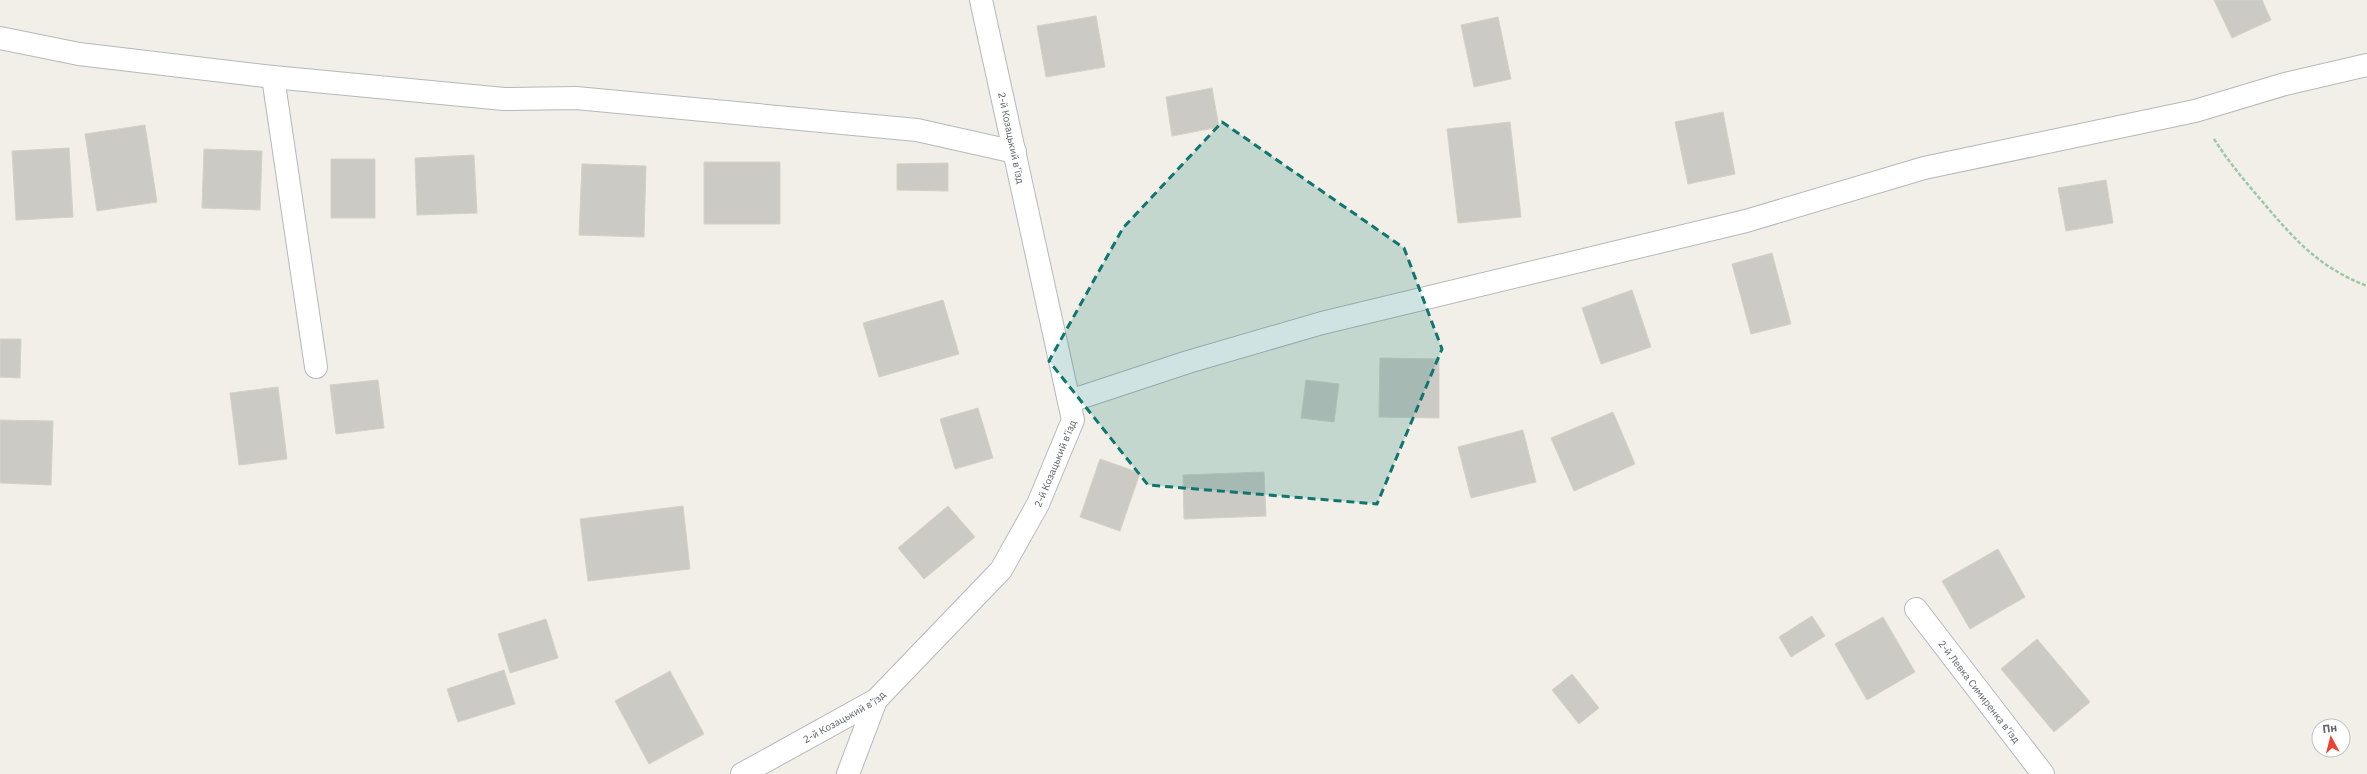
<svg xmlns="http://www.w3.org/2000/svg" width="2367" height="774" font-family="'IBM Plex Sans',sans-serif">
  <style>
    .building { fill: #cccac5; stroke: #d6d1c6 }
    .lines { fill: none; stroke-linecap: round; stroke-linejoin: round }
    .street-casing { stroke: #b5b8bc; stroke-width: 24 }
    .path { stroke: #9cc7a9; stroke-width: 2.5; stroke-dasharray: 4 2; stroke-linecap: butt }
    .street { stroke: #fff; stroke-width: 22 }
    .marked { fill: #0f766e; fill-opacity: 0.2; stroke: #0f766e; stroke-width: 3; stroke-dasharray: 8 5; stroke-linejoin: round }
    .labels { text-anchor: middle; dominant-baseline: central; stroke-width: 3; stroke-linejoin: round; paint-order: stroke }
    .street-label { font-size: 10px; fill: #5f6368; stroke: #fff }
  </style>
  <rect width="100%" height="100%" fill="#f1efe8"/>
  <path class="building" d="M2214,0H2262L2271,20L2232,38Z
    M1096,16L1105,67L1046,77L1037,26Z
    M1498,17L1511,79L1474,87L1461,25Z
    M1212,88L1219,127L1172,136L1166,97Z
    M1723,112L1735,174L1688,184L1675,122Z
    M1510,122L1521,217L1458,223L1447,129Z
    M145,125L157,202L97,211L85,134Z
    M69,148L73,217L16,220L12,151Z
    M204,149L262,151L260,210L202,208Z
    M474,155L477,213L417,215L415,158Z
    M331,159H375V218H331Z
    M704,162H780V224H704Z
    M948,163V191L897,190V164Z
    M582,164L646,166L644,237L579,235Z
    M2106,180L2113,223L2066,231L2058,188Z
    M1772,253L1791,324L1751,334L1732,264Z
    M1632,290L1651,347L1601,364L1582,308Z
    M943,300L959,354L879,377L863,323Z
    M0,339H21L20,378L0,377Z
    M1380,358L1439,359V418L1379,417Z
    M378,380L384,428L336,434L330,385Z
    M1306,380L1339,384L1334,422L1301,418Z
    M278,387L287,459L239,465L230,393Z
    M978,408L993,458L955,469L940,419Z
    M1613,412L1635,464L1574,491L1551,438Z
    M0,420L53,421L51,485L0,483Z
    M1523,430L1536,482L1471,498L1458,447Z
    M1100,459L1140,473L1120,531L1080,517Z
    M1264,472L1266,516L1184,519L1183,475Z
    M683,506L690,569L588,581L580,519Z
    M948,506L975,537L924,579L898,548Z
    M1998,549L2025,597L1970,629L1942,581Z
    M1812,616L1825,636L1791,657L1779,637Z
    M1883,617L1915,672L1867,700L1835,644Z
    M546,619L558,658L510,673L498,634Z
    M2037,639L2090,702L2054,732L2001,669Z
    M504,670L515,704L458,722L447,689Z
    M670,671L704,734L649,764L615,701Z
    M1572,674L1599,708L1579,724L1552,690Z"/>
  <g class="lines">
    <g class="street-casing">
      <g id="street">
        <path d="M0,38L79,54L273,77L504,99L576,98L917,130L1015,152"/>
        <path d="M273,77L316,367"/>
        <path d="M1070,401L1188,362L1322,323L1746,221L1924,168L2195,111L2285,84L2367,65"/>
        <path id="s1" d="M1916,609L2043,774"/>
        <path id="s2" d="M742,774L876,700L1001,570L1038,504L1073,420L981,0"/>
        <path d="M848,774L876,700"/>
      </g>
    </g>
    <path class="path" d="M2214,139C2228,161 2244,180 2261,200C2294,239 2318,267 2367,286"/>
    <use href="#street" class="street"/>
  </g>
  <path class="marked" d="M1222,122L1404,248L1442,349L1377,504L1148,485L1049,361L1123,228Z"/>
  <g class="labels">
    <g class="street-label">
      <text transform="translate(1011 138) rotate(78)">2-й Козацький в’їзд</text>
      <text stroke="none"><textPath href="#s2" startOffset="453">2-й Козацький в’їзд</textPath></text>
      <text stroke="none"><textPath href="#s1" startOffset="104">2-й Левка Симиренка в’їзд</textPath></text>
      <text stroke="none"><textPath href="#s2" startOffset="117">2-й Козацький в’їзд</textPath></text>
    </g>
  </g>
  <g transform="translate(2331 738) rotate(353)"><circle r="19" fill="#ffffff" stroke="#bfc1c3"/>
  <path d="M0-3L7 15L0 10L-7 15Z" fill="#ea4335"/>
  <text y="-6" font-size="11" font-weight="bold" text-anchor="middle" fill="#5f6368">Пн</text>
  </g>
</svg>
